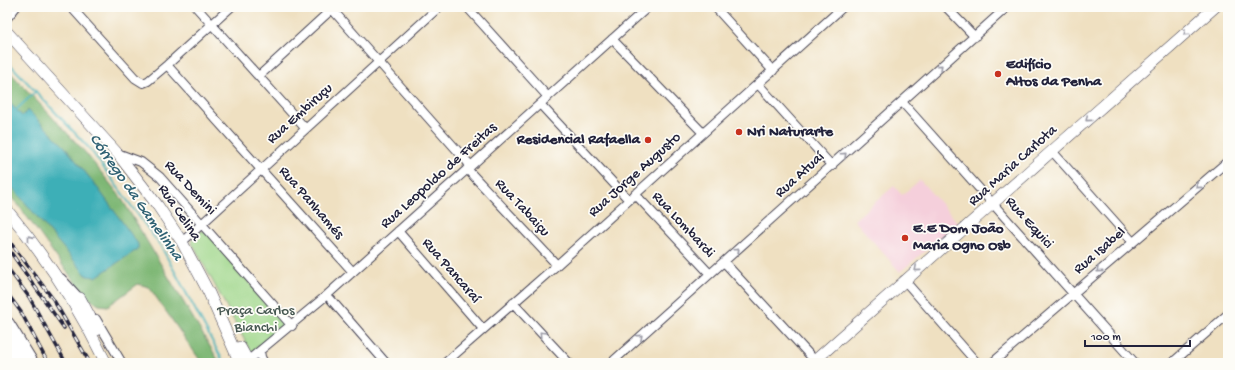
<svg xmlns="http://www.w3.org/2000/svg" width="1235" height="370" font-family="'Gochi Hand',sans-serif">
  <style>
    .built { fill: #f5cfdb }
    .green { fill: #9ed689; stroke: #607c62 }
    .forest { fill: #7eb775; stroke: #506c58 }
    .water { fill: #3eafb7; stroke: #306879 }
    .lines { fill: none; stroke-linecap: round; stroke-linejoin: round }
    .stream { stroke: #3eafb7; stroke-width: 2 }
    .street-casing { stroke: #413e4f; stroke-width: 10 }
    .secondary-casing { stroke: #413e4f; stroke-width: 12 }
    .highway-casing { stroke: #413e4f; stroke-width: 16 }
    .street { stroke: #fff; stroke-width: 8 }
    .secondary { stroke: #fff; stroke-width: 11 }
    .highway { stroke: #fff; stroke-width: 14 }
    .rail-casing { stroke: #22223b; stroke-width: 3.5 }
    .rail { stroke: #fdfcf7; stroke-width: 2; stroke-dasharray: 6; stroke-linecap: butt }
    .oneway { stroke: #9c9ca7 }
    .poi-dot { fill: #c8321e; stroke: #fdfcf7; stroke-width: 1.5 }
    .labels { text-anchor: middle; dominant-baseline: central; stroke-width: 3.5; stroke-linejoin: round; paint-order: stroke }
    .poi-label { font-size: 15px; font-weight: bold; fill: #22223b; stroke: #fdfcf7; text-anchor: start }
    .street-label { font-size: 15px; fill: #22223b; stroke: #fdfcf7 }
    .park-label { font-size: 15px; fill: #475852; stroke: #fdfcf7 }
    .water-label { font-size: 16px; font-style: italic; fill: #2f6173; stroke: #fdfcf7 }
  </style>
  <rect width="100%" height="100%" fill="#fdfcf7"/>
  <filter id="ink" filterUnits="userSpaceOnUse"><feTurbulence type="fractalNoise" baseFrequency=".025" numOctaves="2"/><feDisplacementMap in="SourceGraphic" scale="8" xChannelSelector="R" yChannelSelector="G"/><feConvolveMatrix kernelMatrix="1 2 1 2 8 2 1 2 1" color-interpolation-filters="sRGB"/></filter>
  <filter id="wash" filterUnits="userSpaceOnUse"><feTurbulence type="fractalNoise" baseFrequency=".012" numOctaves="4" result="noise"/><feDisplacementMap in="SourceGraphic" scale="16" xChannelSelector="R" yChannelSelector="G"/><feGaussianBlur stdDeviation="0.9" result="paint"/><feColorMatrix in="noise" values="0 0 0 0 0 0 0 0 0 0 0 0 0 0 0 0 0 1.4 0 .05"/><feComposite in="paint" operator="in"/></filter>
  <g filter="url(#wash)">
    <rect width="100%" height="100%" fill="#efe0c1"/>
    <path class="built" d="M920,180L958,223L900,272L854,220L894,186L902,195Z"/>
    <path class="green" d="M201,231H206L286,325L251,352L192,243L193,238Z"/>
    <path class="forest" d="M7,69L85,152L120,196L220,363H202L149,287L138,284L108,306L99,305L85,296L19,206L7,193V181L11,185L28,110L22,116L7,100Z"/>
    <path class="water" d="M7,100L22,116L28,110L65,147L97,187L138,244V249L96,277L87,276L7,181Z"/>
    <g class="lines">
      <path class="stream" d="M7,61L90,149L162,248L224,363
        M16,110L36,91"/>
    </g>
  </g>
  <g filter="url(#ink)">
    <g class="lines">
      <g class="street-casing">
        <path id="street" d="M71,7L135,78L143,83L148,81L167,65L231,7
          M196,7L305,128
          M330,7L471,166
          M467,7L548,97
          M715,7L773,71
          M946,7L975,37
          M7,18L16,7
          M612,39L703,133
          M167,65L353,272
          M259,76L332,9
          M758,84L832,166
          M902,102L1135,363
          M540,104L629,200
          M1052,151L1132,241
          M117,153L141,162L160,177L292,326
          M467,169L557,265
          M635,194L710,274
          M398,231L483,329
          M182,242L439,7
          M724,262L817,363
          M61,278L83,302
          M904,280L977,363
          M327,295L386,363
          M513,303L569,363
          M96,319L122,363
          M260,351L261,357L264,363
          M245,363L327,295L648,7
          M445,363L557,265L843,7
          M611,363L1007,7
          M992,363L1228,161
          M1172,363L1228,314"/>
      </g>
      <g class="secondary-casing">
        <path id="secondary" d="M7,32L117,153L158,206L182,242L209,293L240,363
          M7,210C46,257 79,308 106,363
          M80,298L97,330
          M240,347L249,363
          M812,363L1215,7"/>
      </g>
      <g class="highway-casing">
        <path id="highway" d="M7,324L31,363
          M7,344L20,363"/>
      </g>
      <use href="#street" class="street"/>
      <use href="#secondary" class="secondary"/>
      <use href="#highway" class="highway"/>
      <g class="rail-casing">
        <path id="rail" d="M7,238L53,299L90,363
          M7,247L64,328
          M7,267L29,297L66,363
          M7,293L21,312L48,363"/>
      </g>
      <use href="#rail" class="rail"/>
    </g>
    <defs><path id="oneway-chevron" d="M-2-3.5L2.5 0L-2 3.5" fill="none" stroke-width="1.6" stroke-linecap="round" stroke-linejoin="round"/></defs>
    <g class="oneway">
      <use href="#oneway-chevron" transform="translate(1186 33) rotate(139)"/>
      <use href="#oneway-chevron" transform="translate(940 67) rotate(-42)"/>
      <use href="#oneway-chevron" transform="translate(1088 119) rotate(139)"/>
      <use href="#oneway-chevron" transform="translate(844 155) rotate(-42)"/>
      <use href="#oneway-chevron" transform="translate(1198 186) rotate(140)"/>
      <use href="#oneway-chevron" transform="translate(30 238) rotate(-128)"/>
      <use href="#oneway-chevron" transform="translate(737 251) rotate(-42)"/>
      <use href="#oneway-chevron" transform="translate(917 269) rotate(139)"/>
      <use href="#oneway-chevron" transform="translate(1099 270) rotate(139)"/>
      <use href="#oneway-chevron" transform="translate(542 334) rotate(-133)"/>
      <use href="#oneway-chevron" transform="translate(640 337) rotate(-42)"/>
    </g>
  </g>
  <g class="poi-dot">
    <circle cx="998" cy="74" r="4"/>
    <circle cx="739" cy="132" r="4"/>
    <circle cx="648" cy="140" r="4"/>
    <circle cx="905" cy="238" r="4"/>
  </g>
  <g class="labels">
    <g class="poi-label">
      <text x="1006" y="65">Edifício<tspan x="1006" dy="17">Altos da Penha</tspan></text>
      <text x="747" y="132">Nri Naturarte</text>
      <text x="640" y="140" text-anchor="end">Residencial Rafaella</text>
      <text x="913" y="229">E.E Dom João<tspan x="913" dy="17">Maria Ogno Osb</tspan></text>
    </g>
    <g class="street-label">
      <text transform="translate(300 114) rotate(-42)">Rua Embiruçu</text>
      <text transform="translate(1013 166) rotate(-42)">Rua Maria Carlota</text>
      <text transform="translate(635 175) rotate(-42)">Rua Jorge Augusto</text>
      <text transform="translate(800 175) rotate(-42)">Rua Atuaí</text>
      <text transform="translate(439 176) rotate(-42)">Rua Leopoldo de Freitas</text>
      <text transform="translate(190 188) rotate(47)">Rua Demini</text>
      <text transform="translate(311 203) rotate(49)">Rua Panhamés</text>
      <text transform="translate(522 208) rotate(47)">Rua Tabaiçu</text>
      <text transform="translate(179 213) rotate(56)">Rua Celina</text>
      <text transform="translate(1029 223) rotate(48)">Rua Equici</text>
      <text transform="translate(683 225) rotate(47)">Rua Lombardi</text>
      <text transform="translate(1100 251) rotate(-41)">Rua Isabel</text>
      <text transform="translate(451 271) rotate(49)">Rua Pancaraí</text>
    </g>
    <g class="park-label">
      <text x="256" y="311">Praça Carlos<tspan x="256" dy="17">Bianchi</tspan></text>
    </g>
    <g class="water-label">
      <text transform="translate(135 198) rotate(55)">Córrego da Gamelinha</text>
    </g>
  </g>
  <rect width="1235" height="370" fill="none" stroke="#fdfcf7" stroke-width="24"/>
  <path d="M1085 340v6h105v-6" fill="none" stroke="#22223b" stroke-width="2"/>
  <text x="1091" y="340" font-size="12" fill="#22223b" stroke="#fdfcf7" stroke-width="3" paint-order="stroke">100 m</text>
</svg>
